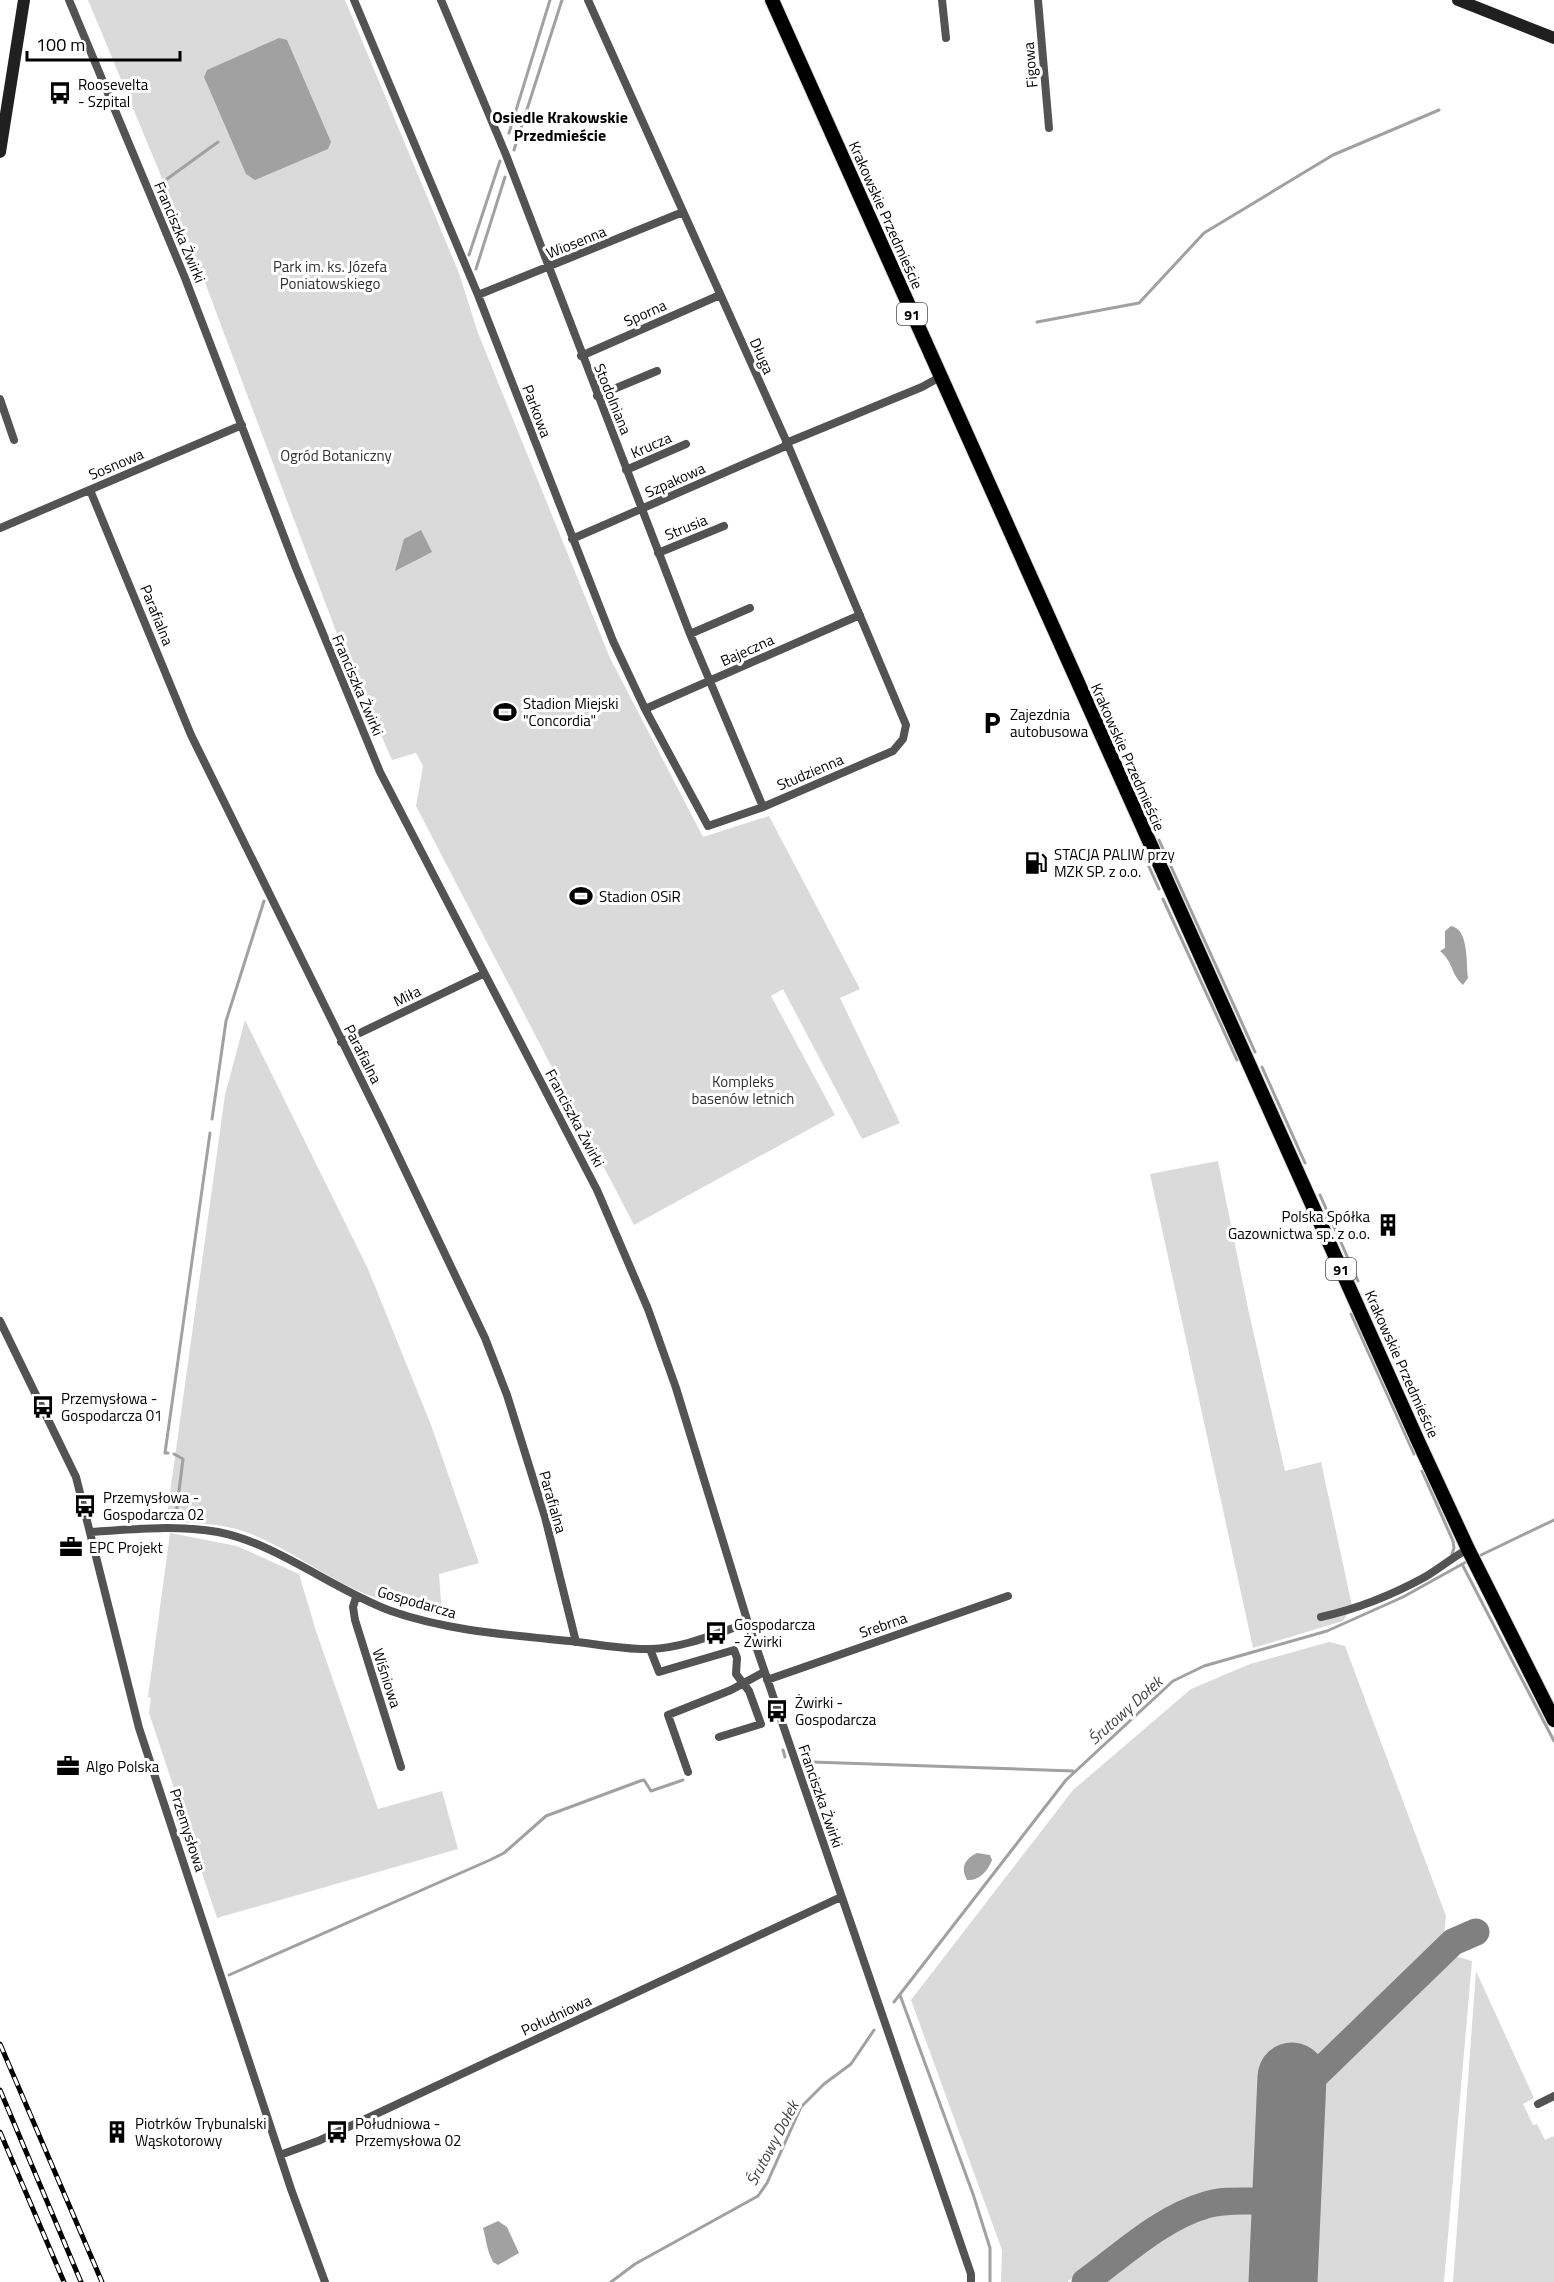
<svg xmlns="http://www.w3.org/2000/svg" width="1554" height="2282" font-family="'Titillium Web',sans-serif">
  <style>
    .green { fill: #dadada }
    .water { fill: #a1a1a1 }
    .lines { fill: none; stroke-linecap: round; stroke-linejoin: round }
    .stream { stroke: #a1a1a1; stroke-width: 3 }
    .taxiway { stroke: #808080; stroke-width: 27 }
    .runway { stroke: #808080; stroke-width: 69 }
    .primary-casing { stroke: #dbdbdb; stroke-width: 16 }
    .street { stroke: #535353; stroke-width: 8 }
    .secondary { stroke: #202020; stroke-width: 12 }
    .primary { stroke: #000; stroke-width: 14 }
    .rail-casing { stroke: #000; stroke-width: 5 }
    .rail { stroke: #fff; stroke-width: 3; stroke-dasharray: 9; stroke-linecap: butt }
    .labels { text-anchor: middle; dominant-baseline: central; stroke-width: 6; stroke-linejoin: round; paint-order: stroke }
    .shield { fill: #fff; stroke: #4c4c4c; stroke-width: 1.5 }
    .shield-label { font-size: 14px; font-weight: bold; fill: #000 }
    .street-label { font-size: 15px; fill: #000; stroke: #fff }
    .poi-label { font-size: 15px; fill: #000; stroke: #fff; text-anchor: start }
    .park-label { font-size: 15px; fill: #313131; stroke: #fff }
    .neighbourhood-label { font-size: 16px; font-weight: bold; fill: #000; stroke: #fff }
    .water-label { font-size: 16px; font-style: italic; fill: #424242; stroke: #fff }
  </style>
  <rect width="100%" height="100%" fill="#fff"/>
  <path class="green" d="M88,0H345L459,273L478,333L610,658L703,837L769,816L860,989L840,998L900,1123L862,1139L783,989L771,996L835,1115L634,1225L416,806L423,766L416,753L392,760L340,642L201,272Z
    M245,1020L368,1269L431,1425L479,1563L439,1574L442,1616C412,1608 381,1602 354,1589C316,1571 283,1545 243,1531C219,1523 191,1523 166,1522L225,1095Z
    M1218,1161L1249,1313L1285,1471L1321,1462L1352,1606L1343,1621L1253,1648L1150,1174Z
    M170,1533L237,1546L299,1574L316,1631L378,1809L442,1791L458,1849L217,1918L149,1713L151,1698L148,1697Z
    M1329,1642L1345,1646L1446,1916L1444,1936L1312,2064H1271L1276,2192C1237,2192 1200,2190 1166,2211L1067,2282H1001L1002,2250L911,2000L1073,1790L1191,1689L1250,1664Z
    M1452,1955L1472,1961L1444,2282H1304L1314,2088Z
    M1476,1971L1534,2098L1523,2104L1533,2125L1537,2124L1545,2140L1553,2136L1554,2138V2282H1453Z
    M1225,2207H1256L1271,2213L1275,2222L1272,2282H1094C1135,2253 1174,2217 1225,2207Z"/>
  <path class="water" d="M279,38L287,40L331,142L328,149L255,180L246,174L204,77L207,70Z
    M421,530L432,552L395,571L404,539Z
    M1451,926C1469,929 1466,962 1468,978L1463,985C1450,973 1454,963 1440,951L1445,948V931Z
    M977,1853L990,1855L992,1860C988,1871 979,1881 967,1880C960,1867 965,1859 977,1853Z
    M498,2221L507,2227L519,2253L498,2265L493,2262C486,2248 487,2242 483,2228Z"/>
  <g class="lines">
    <path class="stream" d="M509,133L550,0
      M514,150L562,0
      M167,179L218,142
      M469,255L500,161
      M476,269L505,177
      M1037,322L1139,303L1204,233L1333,155L1439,110
      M1159,840L1255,1052
      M1146,860L1159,889
      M1163,899L1237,1060
      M1262,1067L1305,1163
      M212,1119L226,1021L264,901
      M1320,1195L1358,1281
      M1351,1314L1414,1454
      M168,1453H165L210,1133
      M174,1454L183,1459L176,1515
      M1422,1471L1453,1541L1454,1548L1452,1554
      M1479,1556L1554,1520
      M1462,1564L1554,1741
      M783,1750L785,1757
      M812,1762L1073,1771
      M229,1975L490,1860L504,1853L546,1816L640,1781L644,1780L651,1791L683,1780
      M900,1995L973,2194L990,2248V2282
      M894,2002L1066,1780L1173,1681L1204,1666L1327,1631L1403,1597L1466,1562
      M611,2282L635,2264L758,2196L767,2183L801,2107L824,2084L851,2064L874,2030"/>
    <path class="taxiway" d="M1291,2099L1453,1942L1476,1932
      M1085,2282C1122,2255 1161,2218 1206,2205C1222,2200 1239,2201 1256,2201C1267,2201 1280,2198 1286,2208"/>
    <path class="runway" d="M1283,2282L1292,2077"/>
    <g class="primary-casing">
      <path id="primary" d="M772,0L1418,1441L1468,1549L1554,1720"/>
    </g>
    <path class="street" d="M69,0L185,278L296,568L380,772L597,1190L648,1309L676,1388L748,1623L971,2274V2282
      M354,0L478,295L613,641L645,709L708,826L763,807L893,751L903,739L906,725L788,445L588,0
      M441,0L506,155L690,634L763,807
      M942,0L946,38
      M1038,0L1049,128
      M478,295L683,212
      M581,356L720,295
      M597,396L657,371
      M0,399L14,440
      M786,443L922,387L940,377
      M626,470L686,444
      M90,490L191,735L383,1124L485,1338L507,1395L545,1517L576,1642
      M0,528L242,425
      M572,539L788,445
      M658,553L724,526
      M690,634L750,608
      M645,709L860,615
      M341,1042L483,974
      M0,1321L76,1477L139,1728L291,2189L325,2282
      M91,1532C133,1529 176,1525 218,1532C276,1543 334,1590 391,1611C448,1631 510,1635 570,1641C596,1644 625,1650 651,1649C684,1648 717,1633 748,1623
      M356,1597L353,1607L355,1620L401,1767
      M1321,1617C1357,1609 1392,1595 1425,1577C1440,1568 1453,1557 1468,1549
      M650,1649L659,1672L734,1650L737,1658L736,1674L749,1691L761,1724L719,1737
      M767,1680L1008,1596
      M688,1772L668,1715L731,1690L764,1672
      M1538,2104L1554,2096
      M280,2155L318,2141L841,1897"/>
    <path class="secondary" d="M1458,0L1554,38
      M0,152L24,0"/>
    <use href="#primary" class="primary"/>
    <g class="rail-casing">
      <path id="rail" d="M0,2044L102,2282
        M0,2090L81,2282
        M0,2132L64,2282"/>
    </g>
    <use href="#rail" class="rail"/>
  </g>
  <defs>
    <g id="bus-bare" transform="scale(1.8)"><path d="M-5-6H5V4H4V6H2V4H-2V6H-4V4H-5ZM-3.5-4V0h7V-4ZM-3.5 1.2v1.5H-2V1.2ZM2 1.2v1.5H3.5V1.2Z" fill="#000" stroke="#fff" stroke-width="2.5" paint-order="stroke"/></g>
    <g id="stadium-bare" transform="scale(1.8)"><path d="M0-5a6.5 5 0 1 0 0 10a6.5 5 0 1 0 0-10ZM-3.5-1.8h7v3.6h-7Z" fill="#000" stroke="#fff" stroke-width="2.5" paint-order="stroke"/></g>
    <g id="parking-bare" transform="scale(1.8)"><path d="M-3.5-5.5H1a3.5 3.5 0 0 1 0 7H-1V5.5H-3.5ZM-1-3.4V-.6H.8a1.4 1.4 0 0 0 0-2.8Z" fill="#000" stroke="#fff" stroke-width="2.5" paint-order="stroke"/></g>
    <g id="fuel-bare" transform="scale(1.8)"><path d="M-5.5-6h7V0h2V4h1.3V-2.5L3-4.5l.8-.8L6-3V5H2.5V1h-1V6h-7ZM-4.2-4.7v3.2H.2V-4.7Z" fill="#000" stroke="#fff" stroke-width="2.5" paint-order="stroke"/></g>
    <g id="building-bare" transform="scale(1.8)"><path d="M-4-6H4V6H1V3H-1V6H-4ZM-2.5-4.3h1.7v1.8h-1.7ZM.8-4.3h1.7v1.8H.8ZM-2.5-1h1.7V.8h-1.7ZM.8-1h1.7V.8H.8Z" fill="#000" stroke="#fff" stroke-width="2.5" paint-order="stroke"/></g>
    <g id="office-bare" transform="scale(1.8)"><path d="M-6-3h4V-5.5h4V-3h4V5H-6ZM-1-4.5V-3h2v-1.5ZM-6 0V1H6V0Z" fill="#000" stroke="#fff" stroke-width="2.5" paint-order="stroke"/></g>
  </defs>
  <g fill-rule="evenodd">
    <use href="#bus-bare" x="60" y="93"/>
    <use href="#stadium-bare" x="505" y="712"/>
    <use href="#parking-bare" x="992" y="723"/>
    <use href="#fuel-bare" x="1036" y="863"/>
    <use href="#stadium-bare" x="581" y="896"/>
    <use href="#building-bare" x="1388" y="1225"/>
    <use href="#bus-bare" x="43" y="1407"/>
    <use href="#bus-bare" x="85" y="1506"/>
    <use href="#office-bare" x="71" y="1547"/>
    <use href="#bus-bare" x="716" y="1633"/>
    <use href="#bus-bare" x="777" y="1711"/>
    <use href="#office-bare" x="68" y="1766"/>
    <use href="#building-bare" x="117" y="2132"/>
    <use href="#bus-bare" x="337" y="2132"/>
  </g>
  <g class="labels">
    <g class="shield">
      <rect x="897" y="303" width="30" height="22" rx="4.5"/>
      <rect x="1326" y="1258" width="30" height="22" rx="4.5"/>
    </g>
    <g class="shield-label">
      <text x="912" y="314">91</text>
      <text x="1341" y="1269">91</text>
    </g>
    <g class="street-label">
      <text transform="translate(1030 65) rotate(-95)">Figowa</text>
      <text transform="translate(886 215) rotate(66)">Krakowskie Przedmieście</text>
      <text transform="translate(180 232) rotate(67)">Franciszka Żwirki</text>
      <text transform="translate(576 242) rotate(-22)">Wiosenna</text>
      <text transform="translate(645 313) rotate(-24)">Sporna</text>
      <text transform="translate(762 356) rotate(66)">Długa</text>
      <text transform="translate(613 399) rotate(68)">Stodolniana</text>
      <text transform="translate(537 411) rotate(69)">Parkowa</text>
      <text transform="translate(651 445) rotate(-24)">Krucza</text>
      <text transform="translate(116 464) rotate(-23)">Sosnowa</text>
      <text transform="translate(675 480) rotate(-24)">Szpakowa</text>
      <text transform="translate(686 527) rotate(-22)">Strusia</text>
      <text transform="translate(157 615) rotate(68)">Parafialna</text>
      <text transform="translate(747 650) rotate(-24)">Bajeczna</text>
      <text transform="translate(358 685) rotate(67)">Franciszka Żwirki</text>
      <text transform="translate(1128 757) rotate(66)">Krakowskie Przedmieście</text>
      <text transform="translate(810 772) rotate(-23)">Studzienna</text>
      <text transform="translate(407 996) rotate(-26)">Miła</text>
      <text transform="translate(363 1054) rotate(63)">Parafialna</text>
      <text transform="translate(575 1118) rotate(62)">Franciszka Żwirki</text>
      <text transform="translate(1402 1364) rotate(66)">Krakowskie Przedmieście</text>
      <text transform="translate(553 1502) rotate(74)">Parafialna</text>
      <text transform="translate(417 1602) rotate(16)">Gospodarcza</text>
      <text transform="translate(883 1625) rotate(-19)">Srebrna</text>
      <text transform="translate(387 1678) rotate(72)">Wiśniowa</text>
      <text transform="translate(821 1796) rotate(71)">Franciszka Żwirki</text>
      <text transform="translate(188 1830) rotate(72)">Przemysłowa</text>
      <text transform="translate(556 2015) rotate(-25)">Południowa</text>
    </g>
    <g class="poi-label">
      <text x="78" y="84">Roosevelta<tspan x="78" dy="17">- Szpital</tspan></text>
      <text x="523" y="703">Stadion Miejski<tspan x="523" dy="17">"Concordia"</tspan></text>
      <text x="1010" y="714">Zajezdnia<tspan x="1010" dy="17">autobusowa</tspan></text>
      <text x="1054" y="854">STACJA PALIW przy<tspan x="1054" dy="17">MZK SP. z o.o.</tspan></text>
      <text x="599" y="896">Stadion OSiR</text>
      <text x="1370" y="1216" text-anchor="end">Polska Spółka<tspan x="1370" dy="17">Gazownictwa sp. z o.o.</tspan></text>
      <text x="61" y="1398">Przemysłowa -<tspan x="61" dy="17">Gospodarcza 01</tspan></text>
      <text x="103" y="1497">Przemysłowa -<tspan x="103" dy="17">Gospodarcza 02</tspan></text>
      <text x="89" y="1547">EPC Projekt</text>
      <text x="734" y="1624">Gospodarcza<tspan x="734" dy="17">- Żwirki</tspan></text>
      <text x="795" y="1702">Żwirki -<tspan x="795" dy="17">Gospodarcza</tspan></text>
      <text x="86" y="1766">Algo Polska</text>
      <text x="135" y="2123">Piotrków Trybunalski<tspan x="135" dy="17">Wąskotorowy</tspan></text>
      <text x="355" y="2123">Południowa -<tspan x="355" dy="17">Przemysłowa 02</tspan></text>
    </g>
    <g class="park-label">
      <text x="330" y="266">Park im. ks. Józefa<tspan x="330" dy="17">Poniatowskiego</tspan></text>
      <text x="336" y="455">Ogród Botaniczny</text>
      <text x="743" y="1081">Kompleks<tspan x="743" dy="17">basenów letnich</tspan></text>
    </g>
    <g class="neighbourhood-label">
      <text x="560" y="117">Osiedle Krakowskie<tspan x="560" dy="18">Przedmieście</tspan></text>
    </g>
    <g class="water-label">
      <text transform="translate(1125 1710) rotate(-42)">Śrutowy Dołek</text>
      <text transform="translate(772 2143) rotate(-62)">Śrutowy Dołek</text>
    </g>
  </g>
  <path d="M27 51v9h153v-9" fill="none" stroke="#000000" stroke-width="3"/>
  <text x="36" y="51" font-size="18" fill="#000000" stroke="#ffffff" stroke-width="4.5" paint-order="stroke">100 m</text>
</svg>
